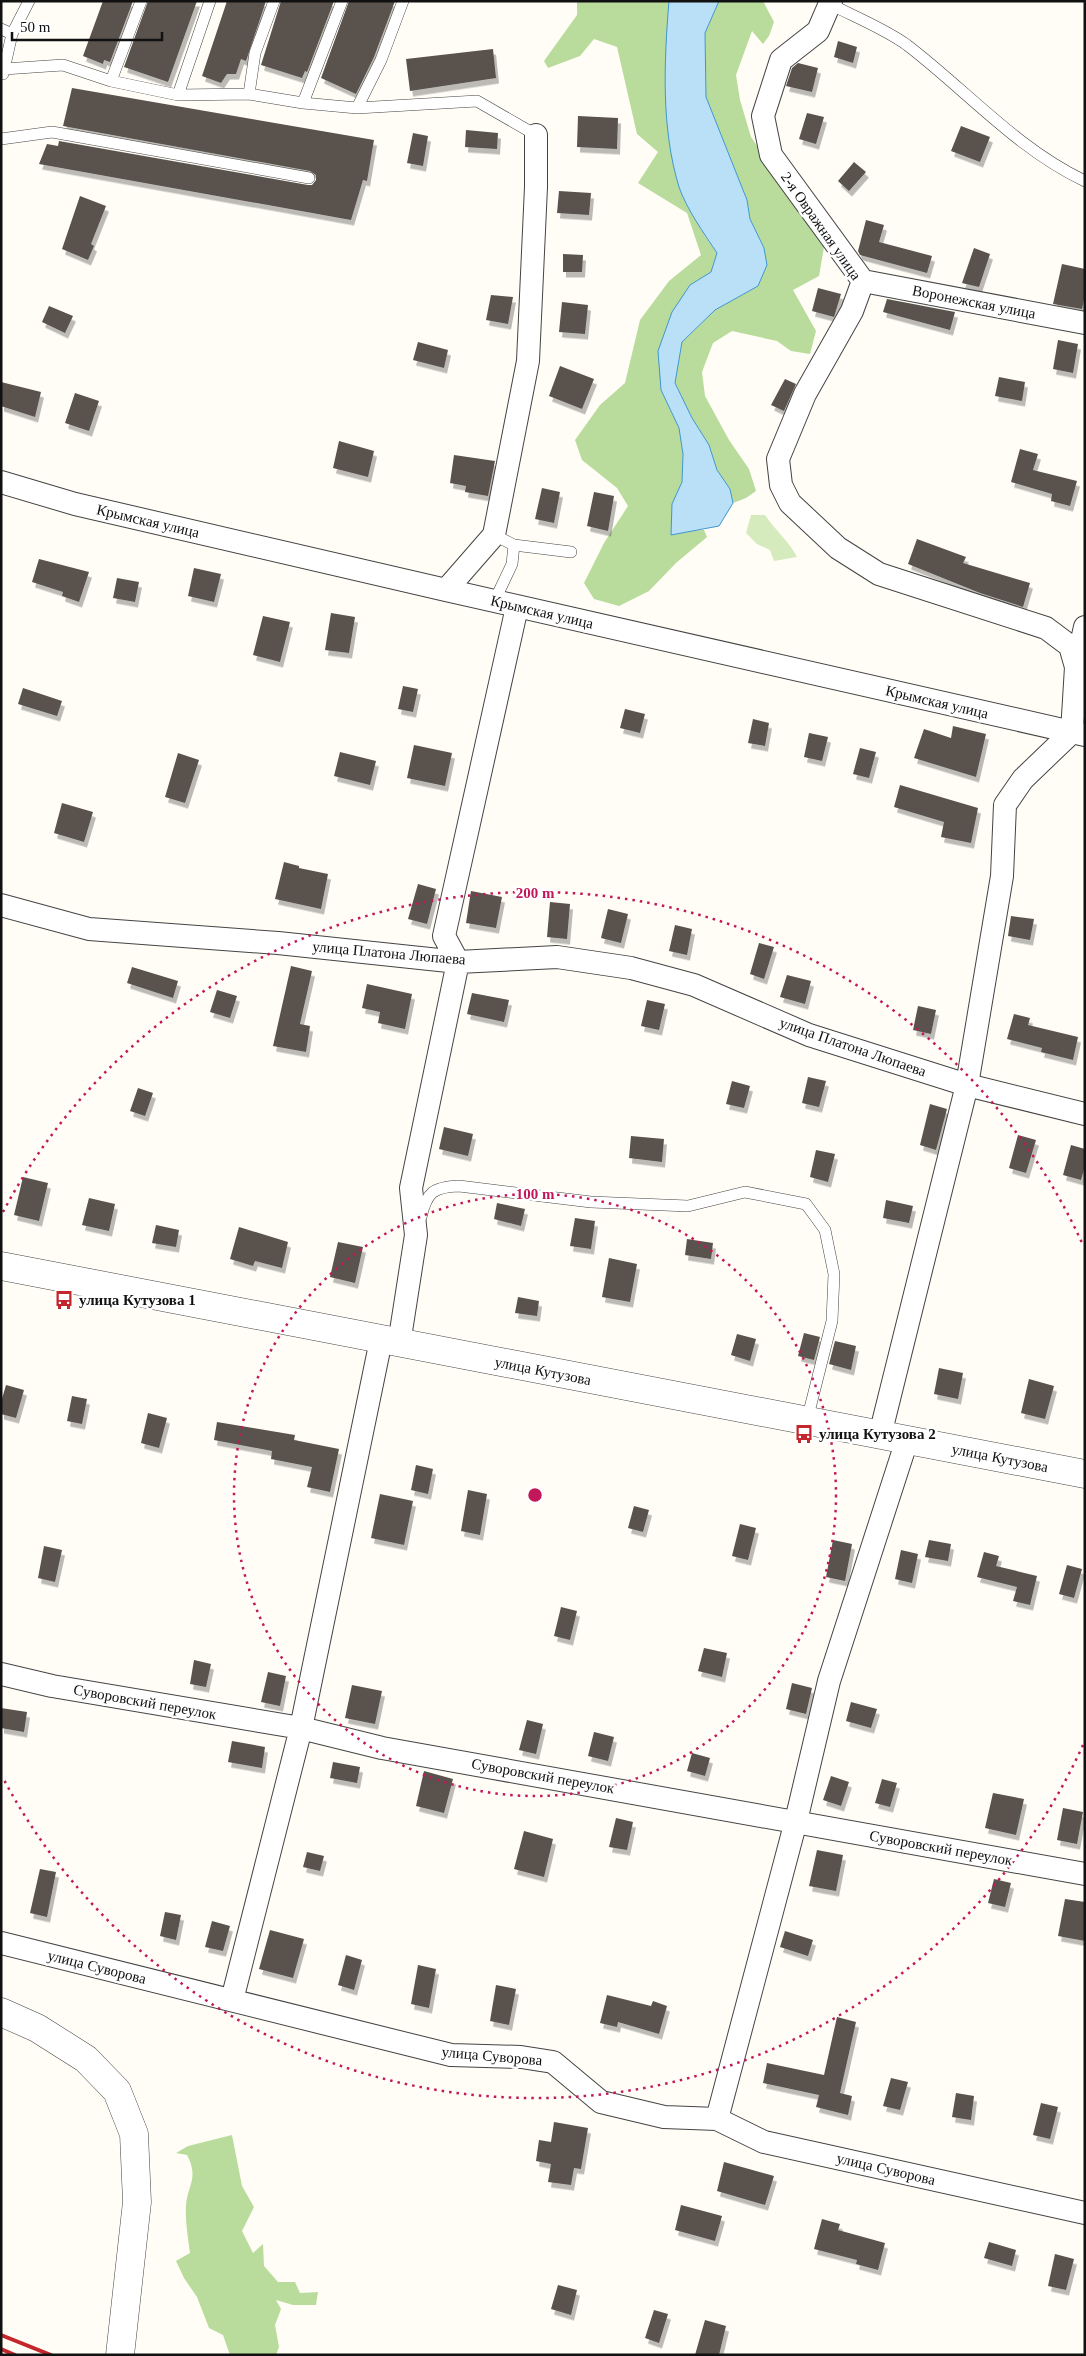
<svg xmlns="http://www.w3.org/2000/svg" width="1086" height="2356" font-family="Georgia,serif">
  <style>
    .green { fill: #d5ebbd }
    .forest { fill: #b9dc9c }
    .water { fill: #b9e0f7; stroke: #3f96cf }
    .building { fill: #5a524d; filter: url(#shadow) }
    .lines { fill: none; stroke-linecap: round; stroke-linejoin: round }
    .service-casing { stroke: #444; stroke-width: 12 }
    .minor-casing { stroke: #444; stroke-width: 24 }
    .tertiary-casing { stroke: #444; stroke-width: 29 }
    .service { stroke: #fff; stroke-width: 11 }
    .minor { stroke: #fff; stroke-width: 22 }
    .tertiary { stroke: #fff; stroke-width: 28 }
    .rail { stroke: #c4262e; stroke-width: 4 }
    .ring { fill: none; stroke: #c2185b; stroke-width: 2.5; stroke-dasharray: 2.5 5 }
    .labels { text-anchor: middle; dominant-baseline: central; stroke-width: 5; stroke-linejoin: round; paint-order: stroke }
    .street-label { font-size: 15px; fill: #111; stroke: #fff }
    .poi-label { font-size: 15px; font-weight: bold; fill: #111; stroke: #fff; text-anchor: start }
    .centre { fill: #c2185b; stroke: #fff; stroke-width: 2.5 }
    .ring-label { font-size: 15px; text-anchor: middle; font-weight: bold; fill: #c2185b; stroke: #fff; stroke-width: 5; stroke-linejoin: round; paint-order: stroke }
  </style>
  <defs>
    <filter id="shadow"><feDropShadow dx="3" dy="5.5" stdDeviation="0" flood-color="#0004"/></filter>
  </defs>
  <rect width="100%" height="100%" fill="#fffdf5"/>
  <path class="green" d="M751,515H765C775,530 789,541 797,557L774,561L770,550L757,544L746,533Z"/>
  <path class="forest" d="M577,1H669L665,86L705,236L717,253L711,272L690,285L661,390L679,428L683,454L682,482L672,504V535L683,531L704,530L707,537L676,563L649,591L619,606L594,599L584,583L604,543L628,506L617,488L582,460L575,440L600,405L625,383L640,320L669,281L701,255L687,213L638,183L658,152L637,134L617,47L594,39L580,56L548,68L544,61L577,15Z
    M719,1H763L774,22L769,36L763,44L752,31L736,75L740,100L751,137L796,202L824,247L819,276L793,290L816,331L810,354L791,351L777,341L732,331L713,343L702,372L705,396L729,440L749,469L756,491L746,498L733,503L730,489L717,470L709,445L692,418L675,383L682,342L715,310L758,286L764,248L750,219L747,200L706,97L705,33Z
    M232,2135L242,2186L254,2207L242,2231L253,2253L263,2244L264,2266L278,2282H295L300,2293L318,2292L316,2305H293L276,2300L281,2309L275,2325L279,2347L276,2355H230L223,2335L209,2328L197,2297L184,2278L176,2261L190,2253C188,2238 185,2221 186,2205C188,2184 199,2178 187,2155L176,2153L188,2146Z"/>
  <path class="water" d="M669,1H719L705,33L706,97L747,200L750,219L764,248L767,265L758,286L715,310L682,342L675,383L692,418L709,445L717,470L730,489L733,503L719,526L671,535L672,504L682,482L683,454L679,428L661,390L658,351L672,312L690,285L711,272L717,253C705,235 686,208 679,187C661,128 664,62 669,1Z"/>
  <path class="building" d="M103,1H133L110,62L104,60L103,64L83,56Z
    M148,1H197L168,82L124,67Z
    M227,1H266L246,61L241,59L236,74H227L221,83L202,76Z
    M281,1H334L307,72L305,71L302,78L261,65Z
    M349,1H395L374,57L356,94L321,78Z
    M838,41L857,47L853,63L834,57Z
    M493,49L496,78L410,91L406,59Z
    M798,63L818,68L812,92L786,86L792,68Z
    M72,88L374,140L367,181L363,180L351,220L39,164L47,144L58,146L59,141L308,185H312L316,180V175L310,171L63,126Z
    M807,113L824,117L816,144L799,139Z
    M578,116L618,118L617,149L577,147Z
    M961,126L990,137L980,162L951,151Z
    M466,130L498,133L497,149L465,147Z
    M413,133L428,136L423,166L407,163Z
    M854,162L866,172L849,191L838,181Z
    M559,191L591,193L589,215L557,213Z
    M80,196L106,206L91,244L94,246L88,260L62,249Z
    M866,220L884,225L879,242L932,256L927,273L860,255L858,251Z
    M974,248L990,254L979,287L962,283Z
    M563,254L583,255L582,272H563Z
    M1062,264L1085,269V295L1082,309L1053,304Z
    M818,288L841,294L834,317L812,311Z
    M491,295L513,297L508,324L486,320Z
    M887,299L955,312L950,330L883,312Z
    M562,302L588,305L585,334L559,332Z
    M49,306L73,316L65,333L42,322Z
    M1058,340L1078,344L1073,373L1053,369Z
    M418,342L448,350L444,368L413,360Z
    M560,366L594,379L582,409L549,396Z
    M999,377L1025,382L1022,401L995,396Z
    M785,379L796,384L784,411L771,405Z
    M1,382L41,392L35,417L1,406Z
    M75,393L99,401L89,431L65,423Z
    M339,441L374,451L368,477L333,468Z
    M1020,449L1038,454L1033,470L1077,481L1070,506L1051,501L1052,494L1011,482Z
    M454,455L495,461L488,496L465,492L466,486L450,483Z
    M542,488L560,492L554,523L535,519Z
    M594,492L614,496L608,531L587,526Z
    M917,539L966,557L963,563L1030,583L1023,607L980,593L908,564Z
    M39,559L89,572L79,602L62,596L63,592L32,582Z
    M194,568L221,574L214,602L188,596Z
    M117,578L139,582L135,602L113,598Z
    M331,613L355,617L349,653L325,650Z
    M263,616L290,622L280,662L253,655Z
    M403,686L418,689L413,712L398,709Z
    M23,688L62,701L57,716L18,704Z
    M625,709L645,714L640,733L620,728Z
    M753,719L769,723L765,746L748,743Z
    M953,726L986,734L976,777L914,758L924,729L951,738Z
    M809,733L828,737L822,761L804,757Z
    M414,745L452,753L445,786L407,778Z
    M860,748L876,752L869,778L853,774Z
    M340,752L376,761L370,785L334,776Z
    M178,753L199,760L185,803L165,797Z
    M900,785L978,808L971,843L941,837L944,822L894,807Z
    M62,803L93,812L84,842L54,833Z
    M284,862L299,866V868L328,874L321,909L275,899Z
    M418,884L436,889L427,924L408,919Z
    M471,891L502,897L496,928L466,923Z
    M550,902L570,904L567,939L547,937Z
    M608,909L628,914L621,943L601,938Z
    M1011,916L1034,919L1030,940L1008,936Z
    M675,925L692,929L687,955L669,951Z
    M759,943L774,947L764,979L750,974Z
    M291,966L312,971L300,1024L310,1026L306,1052L273,1046Z
    M132,967L178,981L173,998L127,983Z
    M787,975L811,981L805,1004L780,997Z
    M367,984L412,994L405,1029L378,1023L380,1012L362,1008Z
    M217,990L237,996L230,1018L210,1012Z
    M472,993L509,1000L504,1022L467,1014Z
    M647,1000L665,1004L659,1030L641,1026Z
    M918,1006L936,1010L931,1034L913,1030Z
    M1014,1014L1030,1018L1028,1025L1078,1037L1073,1060L1041,1052L1042,1048L1007,1039Z
    M808,1077L826,1081L819,1107L802,1103Z
    M732,1081L750,1086L744,1108L726,1104Z
    M138,1088L153,1093L145,1116L130,1111Z
    M930,1104L947,1109L936,1150L920,1145Z
    M444,1127L473,1134L468,1156L439,1149Z
    M1018,1135L1036,1140L1026,1173L1009,1168Z
    M631,1136L664,1139L662,1162L629,1158Z
    M1071,1145L1085,1149V1166L1081,1180L1063,1175Z
    M816,1150L835,1154L828,1182L810,1177Z
    M23,1177L48,1183L39,1221L14,1215Z
    M89,1198L115,1204L109,1231L82,1225Z
    M886,1200L913,1206L909,1223L883,1218Z
    M497,1203L525,1209L521,1226L494,1219Z
    M575,1218L595,1221L591,1249L570,1246Z
    M156,1225L179,1230L176,1247L152,1243Z
    M239,1227L288,1242L282,1268L255,1261L253,1266L230,1259Z
    M687,1239L713,1243L711,1259L685,1255Z
    M338,1242L363,1247L355,1283L330,1277Z
    M609,1258L637,1264L630,1302L602,1297Z
    M518,1297L539,1301L537,1316L515,1313Z
    M804,1333L820,1337L814,1360L798,1356Z
    M737,1334L756,1339L750,1361L731,1355Z
    M835,1341L856,1346L851,1370L829,1364Z
    M939,1368L963,1373L958,1399L934,1394Z
    M1029,1379L1054,1386L1045,1419L1021,1413Z
    M6,1385L24,1390L16,1418L1,1414V1402Z
    M72,1396L87,1399L82,1424L67,1421Z
    M148,1413L167,1418L159,1448L141,1443Z
    M217,1422L295,1435L294,1440L339,1449L330,1492L307,1487L312,1467L271,1459L272,1451L214,1440Z
    M416,1465L433,1469L428,1494L411,1490Z
    M468,1490L487,1494L480,1535L461,1531Z
    M380,1494L413,1501L404,1545L371,1538Z
    M634,1506L649,1510L643,1532L628,1528Z
    M740,1524L756,1528L748,1560L732,1556Z
    M833,1540L852,1544L845,1581L826,1577Z
    M929,1540L951,1544L948,1561L925,1557Z
    M44,1546L62,1550L55,1582L38,1578Z
    M901,1550L918,1554L912,1583L895,1579Z
    M984,1552L999,1556L996,1566L1037,1576L1030,1605L1013,1601L1017,1587L977,1577Z
    M1067,1565L1082,1569L1074,1598L1059,1594Z
    M561,1607L577,1611L570,1640L554,1636Z
    M704,1648L727,1653L722,1677L698,1671Z
    M194,1660L211,1664L206,1687L190,1684Z
    M268,1672L286,1676L280,1706L261,1702Z
    M792,1683L812,1688L806,1714L786,1709Z
    M352,1685L382,1691L375,1724L345,1718Z
    M851,1702L877,1709L871,1728L846,1721Z
    M1,1708L27,1712L24,1732L1,1728Z
    M527,1720L543,1724L536,1754L519,1750Z
    M594,1732L614,1737L608,1761L588,1756Z
    M232,1741L265,1747L262,1768L228,1762Z
    M692,1753L710,1758L705,1776L687,1771Z
    M333,1762L360,1767L357,1783L330,1778Z
    M424,1771L453,1779L444,1813L416,1806Z
    M831,1776L849,1782L841,1806L823,1800Z
    M882,1779L897,1783L890,1807L875,1803Z
    M993,1793L1024,1799L1016,1835L985,1828Z
    M1063,1808L1083,1812L1077,1844L1057,1840Z
    M616,1818L633,1822L627,1850L609,1847Z
    M524,1831L553,1839L544,1877L514,1869Z
    M817,1850L843,1855L836,1891L809,1886Z
    M307,1852L324,1856L320,1871L303,1867Z
    M40,1869L56,1872L47,1917L30,1913Z
    M994,1879L1011,1883L1005,1907L988,1903Z
    M1065,1899L1085,1902V1941L1058,1936Z
    M165,1912L181,1915L176,1940L160,1936Z
    M212,1921L230,1926L223,1951L205,1947Z
    M270,1930L304,1939L293,1978L259,1969Z
    M785,1931L813,1940L808,1956L780,1947Z
    M346,1955L362,1960L354,1990L338,1985Z
    M418,1965L436,1969L429,2008L411,2004Z
    M496,1985L516,1989L509,2025L490,2021Z
    M607,1995L651,2006L653,2001L667,2006L659,2034L618,2022L617,2027L600,2023Z
    M837,2017L856,2022L840,2093L852,2096L848,2115L816,2107L819,2095L763,2083L767,2063L824,2075Z
    M891,2078L908,2082L900,2110L883,2106Z
    M956,2093L974,2096L971,2120L952,2117Z
    M1041,2103L1058,2107L1050,2139L1033,2135Z
    M554,2122L588,2128L581,2169L574,2168L571,2185L548,2182L551,2164L536,2161L539,2140L551,2142Z
    M724,2162L774,2176L765,2205L717,2191Z
    M681,2205L722,2216L715,2241L675,2230Z
    M822,2219L840,2224L838,2230L885,2243L878,2270L856,2264L857,2260L814,2249Z
    M989,2242L1016,2250L1012,2266L984,2258Z
    M1055,2254L1074,2259L1066,2290L1048,2286Z
    M558,2285L577,2290L571,2315L551,2309Z
    M654,2310L668,2314L659,2343L645,2338Z
    M705,2320L726,2326L719,2355H695Z"/>
  <g class="lines">
    <g class="service-casing">
      <path id="service" d="M830,4C855,17 885,29 907,45C966,90 1017,149 1085,181
        M1,29L12,34L3,74
        M12,34L29,1
        M1,74L4,69L63,65L111,81L178,95L249,94L303,103L357,108L477,101L536,135
        M111,81L141,1
        M249,94L255,53L274,1
        M178,95L210,1
        M303,103L342,1
        M357,108L381,60L403,1
        M1,139L52,132L309,178
        M494,535L514,545L512,564L494,602
        M514,545L571,552
        M421,1217C427,1192 433,1187 459,1186L591,1202L688,1206L745,1192L806,1204L825,1230L834,1274L832,1321L807,1420"/>
    </g>
    <g class="minor-casing">
      <path id="minor" d="M831,1L818,31L781,60L763,116L771,155L863,281L852,311L805,394L778,459L781,485L790,503L838,548L879,574L1046,628L1070,646L1076,667
        M863,281L1085,323
        M1,482L75,504L446,590L1085,735
        M446,590L494,535L528,361L536,187V135
        M1,905L89,929L278,943L458,962L557,957L631,968L694,985L809,1035L967,1085L1085,1114
        M399,1344L416,1235L411,1188L458,962L444,936L517,607
        M880,1435L967,1085L1002,876L1005,805L1023,779L1072,732L1076,667L1085,627
        M1,1674L52,1686L301,1728L382,1748L1085,1874
        M1,1943L451,2055L521,2057L553,2062L601,2102L664,2117L717,2119L764,2142L1085,2213
        M232,2000L301,1728L381,1340
        M717,2119L796,1821L829,1681L907,1440"/>
    </g>
    <g class="tertiary-casing">
      <path id="tertiary" d="M1,1266L1085,1474
        M1,2012L37,2028L86,2059L117,2091L134,2134L137,2202L120,2355"/>
    </g>
    <use href="#service" class="service"/>
    <use href="#minor" class="minor"/>
    <use href="#tertiary" class="tertiary"/>
    <path class="rail" d="M1,2335L51,2355
      M1,2349L15,2355"/>
  </g>
  <g class="ring">
    <circle cx="535" cy="1495" r="301"/>
    <path d="M1083 1745A602 602 0 0 1 3 1778M3 1212A602 602 0 0 1 1083 1245"/>
  </g>
  <defs>
    <g id="bus-bare" transform="scale(1.5)"><path d="M-5-6H5V4H4V6H2V4H-2V6H-4V4H-5ZM-3.5-4V0h7V-4ZM-3.5 1.2v1.5H-2V1.2ZM2 1.2v1.5H3.5V1.2Z" fill="#c4262e" stroke="#fff" stroke-width="2.5" paint-order="stroke"/></g>
  </defs>
  <g fill-rule="evenodd">
    <use href="#bus-bare" x="64" y="1300"/>
    <use href="#bus-bare" x="804" y="1434"/>
  </g>
  <g class="labels">
    <g class="street-label">
      <text transform="translate(821 226) rotate(55)">2-я Овражная улица</text>
      <text transform="translate(974 302) rotate(11)">Воронежская улица</text>
      <text transform="translate(148 521) rotate(13)">Крымская улица</text>
      <text transform="translate(542 612) rotate(13)">Крымская улица</text>
      <text transform="translate(937 702) rotate(13)">Крымская улица</text>
      <text transform="translate(389 953) rotate(5)">улица Платона Люпаева</text>
      <text transform="translate(853 1047) rotate(19)">улица Платона Люпаева</text>
      <text transform="translate(543 1371) rotate(11)">улица Кутузова</text>
      <text transform="translate(1000 1458) rotate(11)">улица Кутузова</text>
      <text transform="translate(145 1702) rotate(10)">Суворовский переулок</text>
      <text transform="translate(543 1776) rotate(10)">Суворовский переулок</text>
      <text transform="translate(941 1848) rotate(10)">Суворовский переулок</text>
      <text transform="translate(97 1967) rotate(14)">улица Суворова</text>
      <text transform="translate(492 2056) rotate(5)">улица Суворова</text>
      <text transform="translate(886 2169) rotate(13)">улица Суворова</text>
    </g>
    <g class="poi-label">
      <text x="79" y="1300">улица Кутузова 1</text>
      <text x="819" y="1434">улица Кутузова 2</text>
    </g>
  </g>
  <circle cx="535" cy="1495" r="8" class="centre"/>
  <g class="ring-label">
    <text x="535" y="898">200 m</text>
    <text x="535" y="1199">100 m</text>
  </g>
  <rect width="1086" height="2356" fill="none" stroke="#111111" stroke-width="5"/>
  <path d="M12 32v8h150v-8" fill="none" stroke="#111111" stroke-width="2.5"/>
  <text x="20" y="32" font-size="15" fill="#111111" stroke="#ffffff" stroke-width="4" paint-order="stroke">50 m</text>
</svg>
